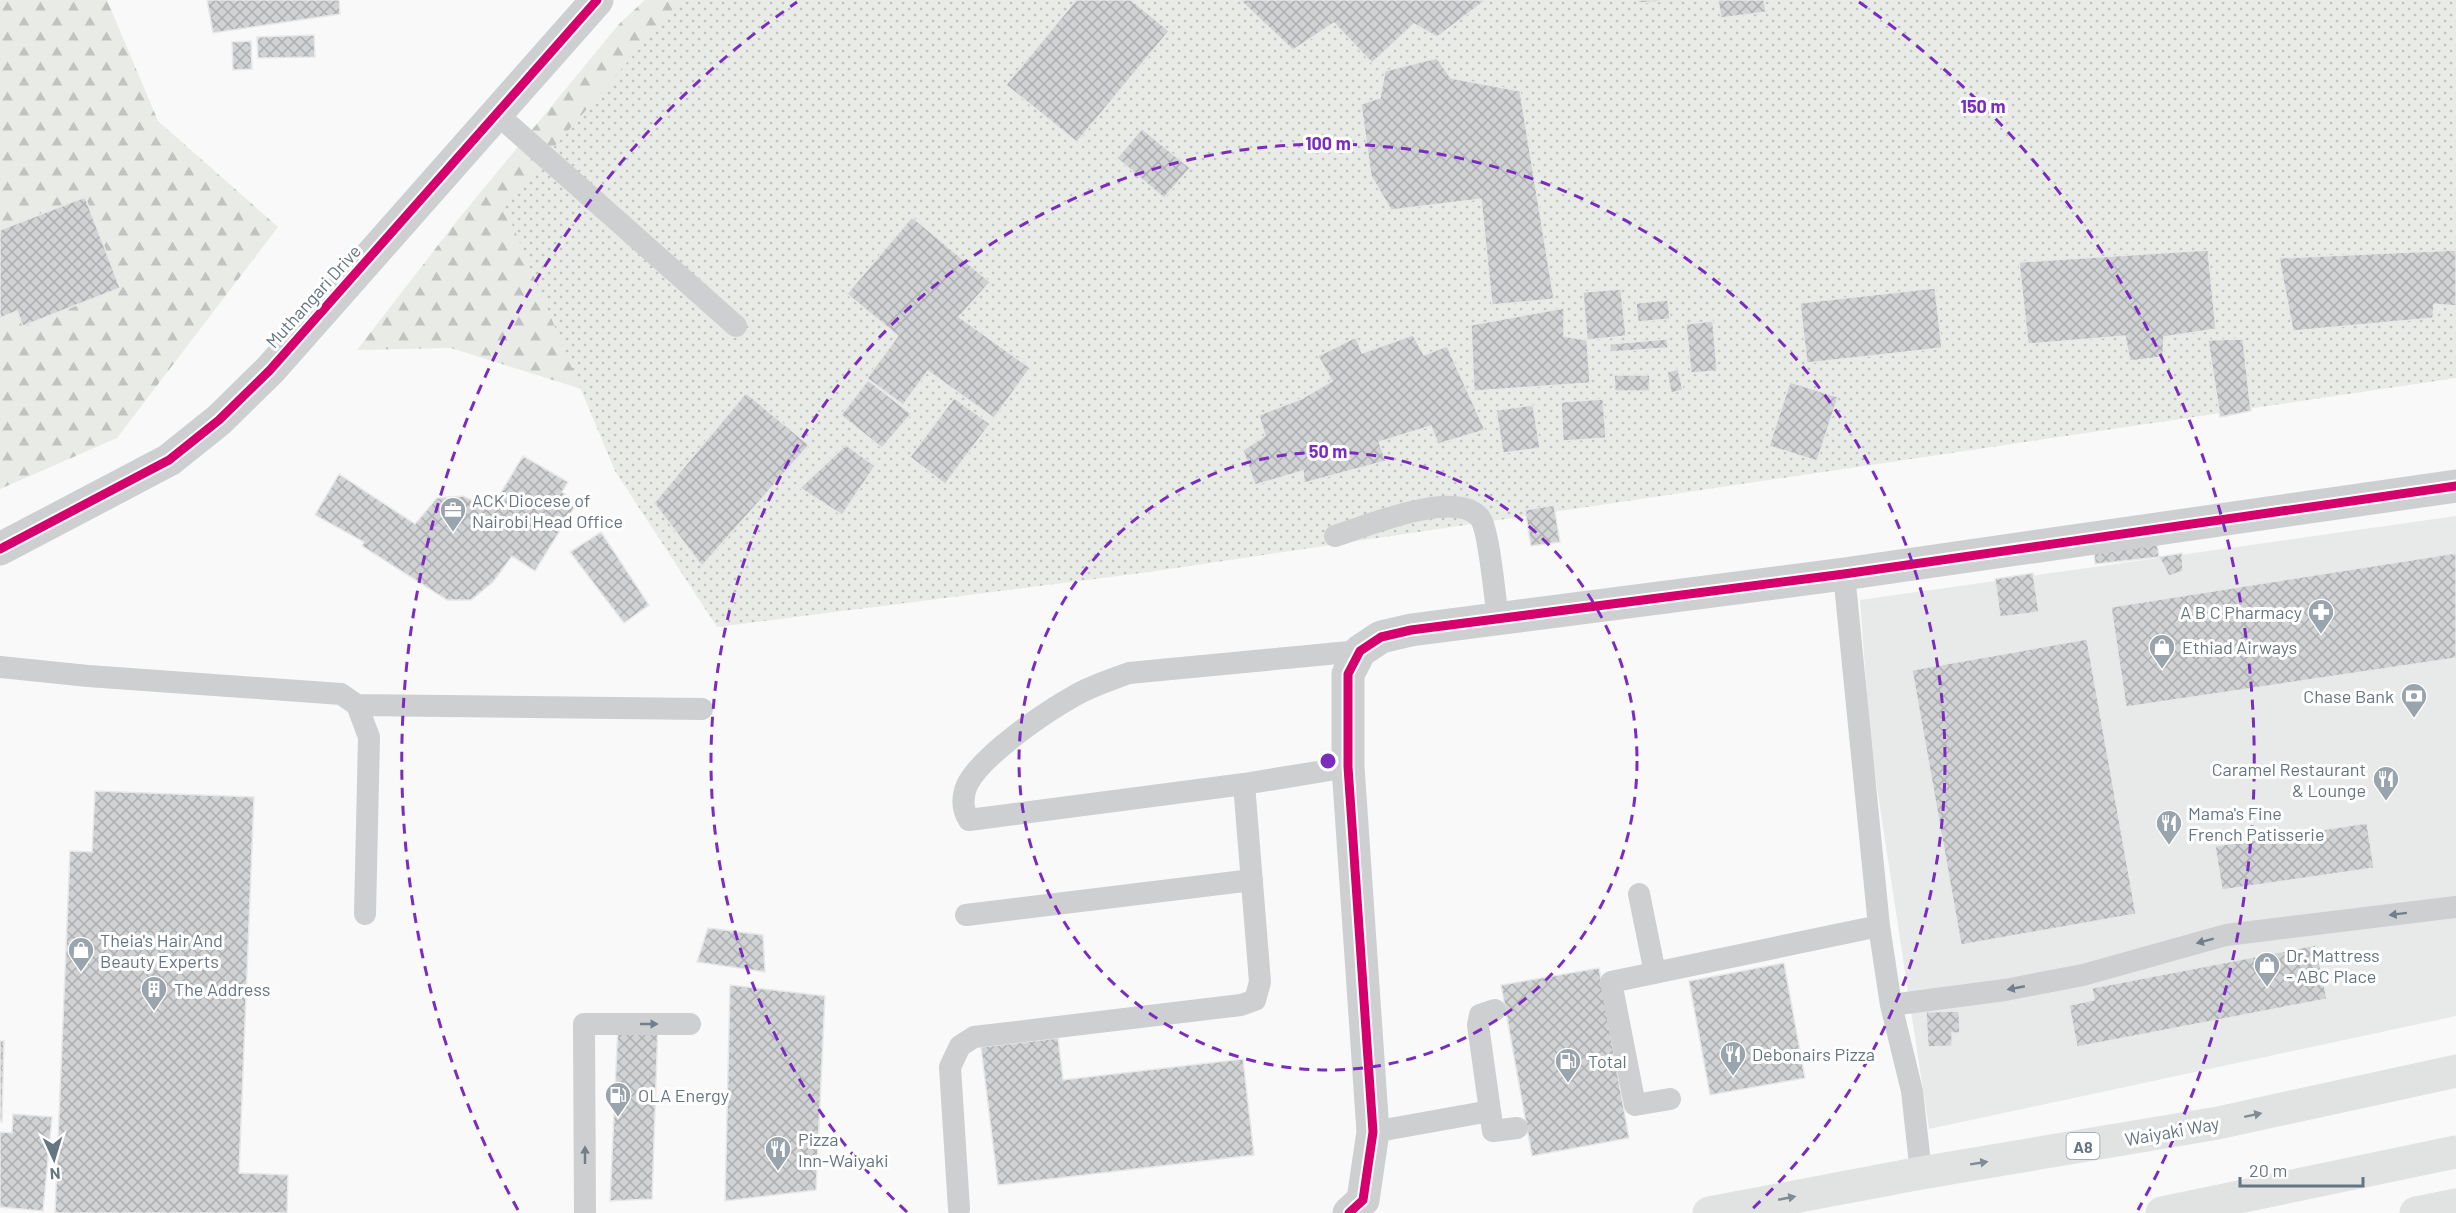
<svg xmlns="http://www.w3.org/2000/svg" width="2456" height="1213" font-family="Barlow,sans-serif">
  <style>
    .built { fill: #e8e9e9 }
    .forest { fill: url(#forest-firs) }
    .garden { fill: url(#garden-dots) }
    .building { fill: url(#building-cross-hatch); stroke: #e8e8e8; stroke-width: 1.5 }
    .lines { fill: none; stroke-linecap: round; stroke-linejoin: round }
    .service { stroke: #cecfd0; stroke-width: 22 }
    .minor { stroke: #cecfd0; stroke-width: 33 }
    .primary { stroke: #e1e2e2; stroke-width: 33 }
    .trunk { stroke: #e1e2e2; stroke-width: 33 }
    .cycleway-casing { stroke: #fff; stroke-width: 13 }
    .cycleway { stroke: #d6006c; stroke-width: 9 }
    .oneway { fill: #707f8b }
    .oneway2 { fill: #7e8c96 }
    .ring { fill: none; stroke: #7b2cbf; stroke-width: 3; stroke-dasharray: 10 8 }
    .labels { text-anchor: middle; dominant-baseline: central; stroke-width: 6; stroke-linejoin: round; paint-order: stroke }
    .shield { fill: #fff; stroke: #939fa8; stroke-width: 1.5 }
    .shield-label { font-size: 16px; font-weight: bold; fill: #657683 }
    .street-label { font-size: 18px; fill: #657683; stroke: #fff }
    .poi-label { font-size: 18px; fill: #657683; stroke: #fff; text-anchor: start }
    .centre { fill: #7b2cbf; stroke: #fff; stroke-width: 3 }
    .ring-label { font-size: 18px; text-anchor: middle; font-weight: bold; fill: #7b2cbf; stroke: #fff; stroke-width: 6; stroke-linejoin: round; paint-order: stroke }
  </style>
  <defs>
    <pattern id="forest-firs" width="22" height="20" patternUnits="userSpaceOnUse" patternTransform="scale(1.5)"><rect width="22" height="20" fill="#e8ebe6"/><path d="M5 1l3.5 6h-7zM16 11l3.5 6h-7z" fill="#c0c3c0"/></pattern>
    <pattern id="garden-dots" width="8" height="8" patternUnits="userSpaceOnUse" patternTransform="scale(1.5)"><rect width="8" height="8" fill="#e8ebe6"/><path d="M2 2h.1M6 6h.1" fill="none" stroke="#c0c3c0" stroke-width="1.8" stroke-linecap="round"/></pattern>
    <pattern id="building-cross-hatch" width="8" height="8" patternUnits="userSpaceOnUse" patternTransform="scale(1.5)"><rect width="8" height="8" fill="#d0d2d3"/><path d="M0 0l8 8M0 8l8-8" fill="none" stroke="#acafb1"/></pattern>
  </defs>
  <rect width="100%" height="100%" fill="#f9f9f9"/>
  <path class="built" d="M2456,516V1016L1929,1129L1871,748L1860,600Z"/>
  <path class="forest" d="M0,0H107L158,121L278,227L117,438L0,489Z
    M645,0H750L626,403L451,348L357,350L456,222L620,23Z"/>
  <path class="garden" d="M681,0H2456V378L1149,572L717,627L615,471L504,205Z"/>
  <path class="building" d="M207,0H339L340,14L213,33Z
    M1076,0H1131L1169,31L1077,142L1006,85Z
    M1240,0H1486L1437,37L1414,24L1372,63L1334,23L1293,50Z
    M1638,0H1681L1639,3Z
    M1718,0H1764L1766,12L1721,18Z
    M314,35L315,57L258,58L257,37Z
    M251,41L252,69L233,70L232,42Z
    M1437,58L1451,78L1520,91L1554,299L1492,305L1481,199L1391,210L1371,176L1361,104L1380,98L1385,71Z
    M1142,129L1190,168L1164,198L1117,158Z
    M85,197L120,288L23,326L17,311L0,318V230Z
    M912,217L990,282L959,317L1030,368L994,418L928,371L903,405L867,378L898,336L847,294Z
    M2208,250L2216,329L2164,337L2163,357L2130,361L2125,336L2028,344L2019,262Z
    M2456,250V306L2434,304L2433,318L2293,331L2279,258Z
    M1935,288L1942,348L1807,363L1800,303Z
    M1621,289L1626,336L1587,340L1583,292Z
    M1668,300L1670,319L1638,322L1636,303Z
    M1564,308V336L1587,340L1590,383L1474,391L1471,325Z
    M1713,321L1717,371L1691,373L1686,324Z
    M1413,335L1424,355L1447,346L1485,430L1438,444L1431,426L1379,442L1386,461L1304,483L1303,471L1255,485L1243,450L1265,436L1259,415L1301,399L1332,381L1318,356L1356,337L1362,353Z
    M1667,339L1668,348L1610,352V344Z
    M2243,339L2251,411L2220,417L2208,340Z
    M1678,369L1683,390L1671,393L1667,372Z
    M1614,375H1650L1649,391H1615Z
    M868,380L911,414L882,448L841,415Z
    M1790,382L1838,397L1817,461L1769,446Z
    M746,393L809,445L702,566L654,503Z
    M954,398L990,424L945,484L910,457Z
    M1603,399L1606,438L1563,441L1561,402Z
    M1533,405L1540,448L1503,453L1496,410Z
    M846,445L875,466L842,515L800,488Z
    M523,456L568,482L562,492L577,503L535,571L512,556L493,582L471,600H447L362,546L364,542L315,515L339,474L415,524L437,498L463,496L491,509Z
    M1554,505L1560,542L1531,546L1525,510Z
    M601,532L649,605L624,623L570,552Z
    M2156,535L2159,557L2095,564L2093,541Z
    M2182,553L2183,571L2169,576L2159,557Z
    M2456,553V658L2126,707L2111,607Z
    M2033,573L2039,612L2000,617L1995,579Z
    M2087,639L2136,914L1961,945L1912,670Z
    M95,791L254,797L239,1173L288,1175L287,1213H55L70,851L92,852Z
    M2367,823L2374,868L2222,890L2215,846Z
    M708,928L763,935L765,972L697,962Z
    M2316,945L2327,999L2077,1047L2069,1005L2094,1000L2092,988Z
    M1784,963L1805,1078L1710,1095L1689,981Z
    M1599,968L1629,1138L1532,1156L1501,985Z
    M730,985L825,996L816,1190L725,1201Z
    M1959,1011L1960,1033H1952V1046L1928,1047L1926,1012Z
    M618,1024H658L652,1199L610,1201Z
    M1058,1038L1063,1080L1243,1059L1254,1155L998,1185L981,1047Z
    M0,1041H4L2,1122L0,1121Z
    M13,1114L52,1117L43,1211L0,1207V1132L12,1133Z"/>
  <g class="lines">
    <path class="service" d="M497,114L736,326
      M1335,536C1367,526 1456,488 1480,518C1489,529 1495,600 1498,618
      M1844,574L1879,926L1891,1005L1912,1091L1921,1173
      M0,667L88,676L341,694L357,705L369,737L365,914
      M357,705L702,709
      M1348,767L1244,784L969,820C962,809 962,797 967,785C982,755 1044,713 1074,696C1091,686 1110,680 1129,673L1360,651
      M1639,894L1655,973
      M966,915L1252,880
      M1891,1005L2005,990L2083,975L2226,935L2456,907
      M1670,1099L1635,1105L1611,982L1879,926
      M1490,1111L1493,1131L1517,1128
      M1373,1132L1490,1111L1478,1025L1480,1015L1495,1010
      M959,1209L950,1067L960,1046L974,1037L1241,1005L1255,1000L1260,982L1244,784
      M585,1213L584,1024H690"/>
    <path class="minor" d="M0,549L169,460L219,420L270,370L597,0
      M1349,1213L1363,1200L1373,1132L1348,767V674L1360,651L1381,637L1411,630L1844,574L2456,486"/>
    <path class="primary" d="M1709,1213L1921,1173L2218,1123L2456,1071"/>
    <path class="trunk" d="M2162,1213L2456,1152
      M2416,1213L2456,1205"/>
    <g class="cycleway-casing">
      <path id="cycleway" d="M0,549L169,460L219,420L270,370L597,0
        M1349,1213L1363,1200L1373,1132L1348,767V674L1360,651L1381,637L1411,630L1844,574L2456,486"/>
    </g>
    <use href="#cycleway" class="cycleway"/>
  </g>
  <defs><path id="oneway-solid" d="M-6-.8H1V-3.2L6.5 0L1 3.2V.8H-6Z" transform="scale(1.5)"/></defs>
  <g class="oneway">
    <use href="#oneway-solid" transform="translate(2398 914) rotate(173)"/>
    <use href="#oneway-solid" transform="translate(2205 941) rotate(165)"/>
    <use href="#oneway-solid" transform="translate(2016 988) rotate(169)"/>
    <use href="#oneway-solid" transform="translate(649 1024)"/>
    <use href="#oneway-solid" transform="translate(585 1155) rotate(-90)"/>
  </g>
  <g class="oneway2">
    <use href="#oneway-solid" transform="translate(2253 1115) rotate(-12)"/>
    <use href="#oneway-solid" transform="translate(1979 1163) rotate(-9)"/>
    <use href="#oneway-solid" transform="translate(1787 1198) rotate(-11)"/>
  </g>
  <g class="ring">
    <circle cx="1328" cy="761" r="309"/>
    <path d="M907 1212A617 617 0 1 1 1749 1212"/>
    <path d="M518 1210A926 926 0 0 1 797 2M1859 2A926 926 0 0 1 2138 1210"/>
  </g>
  <defs>
    <g id="office-pin" transform="scale(1.35)"><path d="M0 17L-7.5 6A9.5 9.5 0 1 1 7.5 6Z" fill="#99a4ac" stroke="#fff"/><path d="M-6-3h4V-5.5h4V-3h4V5H-6ZM-1-4.5V-3h2v-1.5ZM-6 0V1H6V0Z" fill="#fff"/></g>
    <g id="pharmacy-pin" transform="scale(1.35)"><path d="M0 17L-7.5 6A9.5 9.5 0 1 1 7.5 6Z" fill="#99a4ac" stroke="#fff"/><path d="M-2-6h4v4h4v4h-4v4h-4v-4h-4v-4h4Z" fill="#fff"/></g>
    <g id="shop-pin" transform="scale(1.35)"><path d="M0 17L-7.5 6A9.5 9.5 0 1 1 7.5 6Z" fill="#99a4ac" stroke="#fff"/><path d="M-5-2.5h2.3a2.7 3.5 0 0 1 5.4 0H5L5.5 6h-11ZM-1.5-2.5h3a1.5 2.3 0 0 0-3 0Z" fill="#fff"/></g>
    <g id="bank-pin" transform="scale(1.35)"><path d="M0 17L-7.5 6A9.5 9.5 0 1 1 7.5 6Z" fill="#99a4ac" stroke="#fff"/><path d="M-6-4H6V4H-6ZM0-2.3a2.3 2.3 0 1 0 0 4.6a2.3 2.3 0 1 0 0-4.6Z" fill="#fff"/></g>
    <g id="restaurant-pin" transform="scale(1.35)"><path d="M0 17L-7.5 6A9.5 9.5 0 1 1 7.5 6Z" fill="#99a4ac" stroke="#fff"/><path d="M-5-6h1v4h1v-4h1v4h1v-4h1v5L-1.5 .5V6h-2V.5L-5-1ZM5-6V6H3V1.5H1.5Q1.5-4 5-6Z" fill="#fff"/></g>
    <g id="building-pin" transform="scale(1.35)"><path d="M0 17L-7.5 6A9.5 9.5 0 1 1 7.5 6Z" fill="#99a4ac" stroke="#fff"/><path d="M-4-6H4V6H1V3H-1V6H-4ZM-2.5-4.3h1.7v1.8h-1.7ZM.8-4.3h1.7v1.8H.8ZM-2.5-1h1.7V.8h-1.7ZM.8-1h1.7V.8H.8Z" fill="#fff"/></g>
    <g id="fuel-pin" transform="scale(1.35)"><path d="M0 17L-7.5 6A9.5 9.5 0 1 1 7.5 6Z" fill="#99a4ac" stroke="#fff"/><path d="M-5.5-6h7V0h2V4h1.3V-2.5L3-4.5l.8-.8L6-3V5H2.5V1h-1V6h-7ZM-4.2-4.7v3.2H.2V-4.7Z" fill="#fff"/></g>
  </defs>
  <g fill-rule="evenodd">
    <use href="#office-pin" x="453" y="510"/>
    <use href="#pharmacy-pin" x="2321" y="612"/>
    <use href="#shop-pin" x="2162" y="647"/>
    <use href="#bank-pin" x="2414" y="696"/>
    <use href="#restaurant-pin" x="2386" y="779"/>
    <use href="#restaurant-pin" x="2169" y="823"/>
    <use href="#shop-pin" x="81" y="950"/>
    <use href="#shop-pin" x="2267" y="965"/>
    <use href="#building-pin" x="154" y="989"/>
    <use href="#restaurant-pin" x="1733" y="1054"/>
    <use href="#fuel-pin" x="1568" y="1061"/>
    <use href="#fuel-pin" x="618" y="1095"/>
    <use href="#restaurant-pin" x="778" y="1149"/>
  </g>
  <g class="labels">
    <rect class="shield" x="2066.5" y="1133" width="33" height="26" rx="4.5"/>
    <g class="shield-label">
      <text x="2083" y="1146">A8</text>
    </g>
    <g class="street-label">
      <text transform="translate(313 296) rotate(-48)">Muthangari Drive</text>
      <text transform="translate(2172 1131) rotate(-10)">Waiyaki Way</text>
    </g>
    <g class="poi-label">
      <text x="472" y="500">ACK Diocese of<tspan x="472" dy="21">Nairobi Head Office</tspan></text>
      <text x="2302" y="612" text-anchor="end">A B C Pharmacy</text>
      <text x="2182" y="647">Ethiad Airways</text>
      <text x="2394" y="696" text-anchor="end">Chase Bank</text>
      <text x="2366" y="769" text-anchor="end">Caramel Restaurant<tspan x="2366" dy="21">&amp; Lounge</tspan></text>
      <text x="2188" y="813">Mama's Fine<tspan x="2188" dy="21">French Patisserie</tspan></text>
      <text x="100" y="940">Theia's Hair And<tspan x="100" dy="21">Beauty Experts</tspan></text>
      <text x="2286" y="955">Dr. Mattress<tspan x="2286" dy="21">- ABC Place</tspan></text>
      <text x="174" y="989">The Address</text>
      <text x="1752" y="1054">Debonairs Pizza</text>
      <text x="1588" y="1061">Total</text>
      <text x="638" y="1095">OLA Energy</text>
      <text x="798" y="1139">Pizza<tspan x="798" dy="21">Inn-Waiyaki</tspan></text>
    </g>
  </g>
  <circle cx="1328" cy="761" r="9" class="centre"/>
  <g class="ring-label">
    <text x="1983" y="113">150 m</text>
    <text x="1328" y="150">100 m</text>
    <text x="1328" y="458">50 m</text>
  </g>
  <g transform="translate(54 1159) rotate(176)" stroke="#ffffff" stroke-width="4.5" paint-order="stroke">
  <path d="M0-4.5L10 22L0 15L-10 22Z" fill="#657683"/>
  <text y="-9" font-size="16" font-weight="bold" text-anchor="middle" fill="#657683">N</text>
  </g>
  <path d="M2240 1177v9h123v-9" fill="none" stroke="#657683" stroke-width="3"/>
  <text x="2249" y="1177" font-size="18" fill="#657683" stroke="#ffffff" stroke-width="4.5" paint-order="stroke">20 m</text>
</svg>
